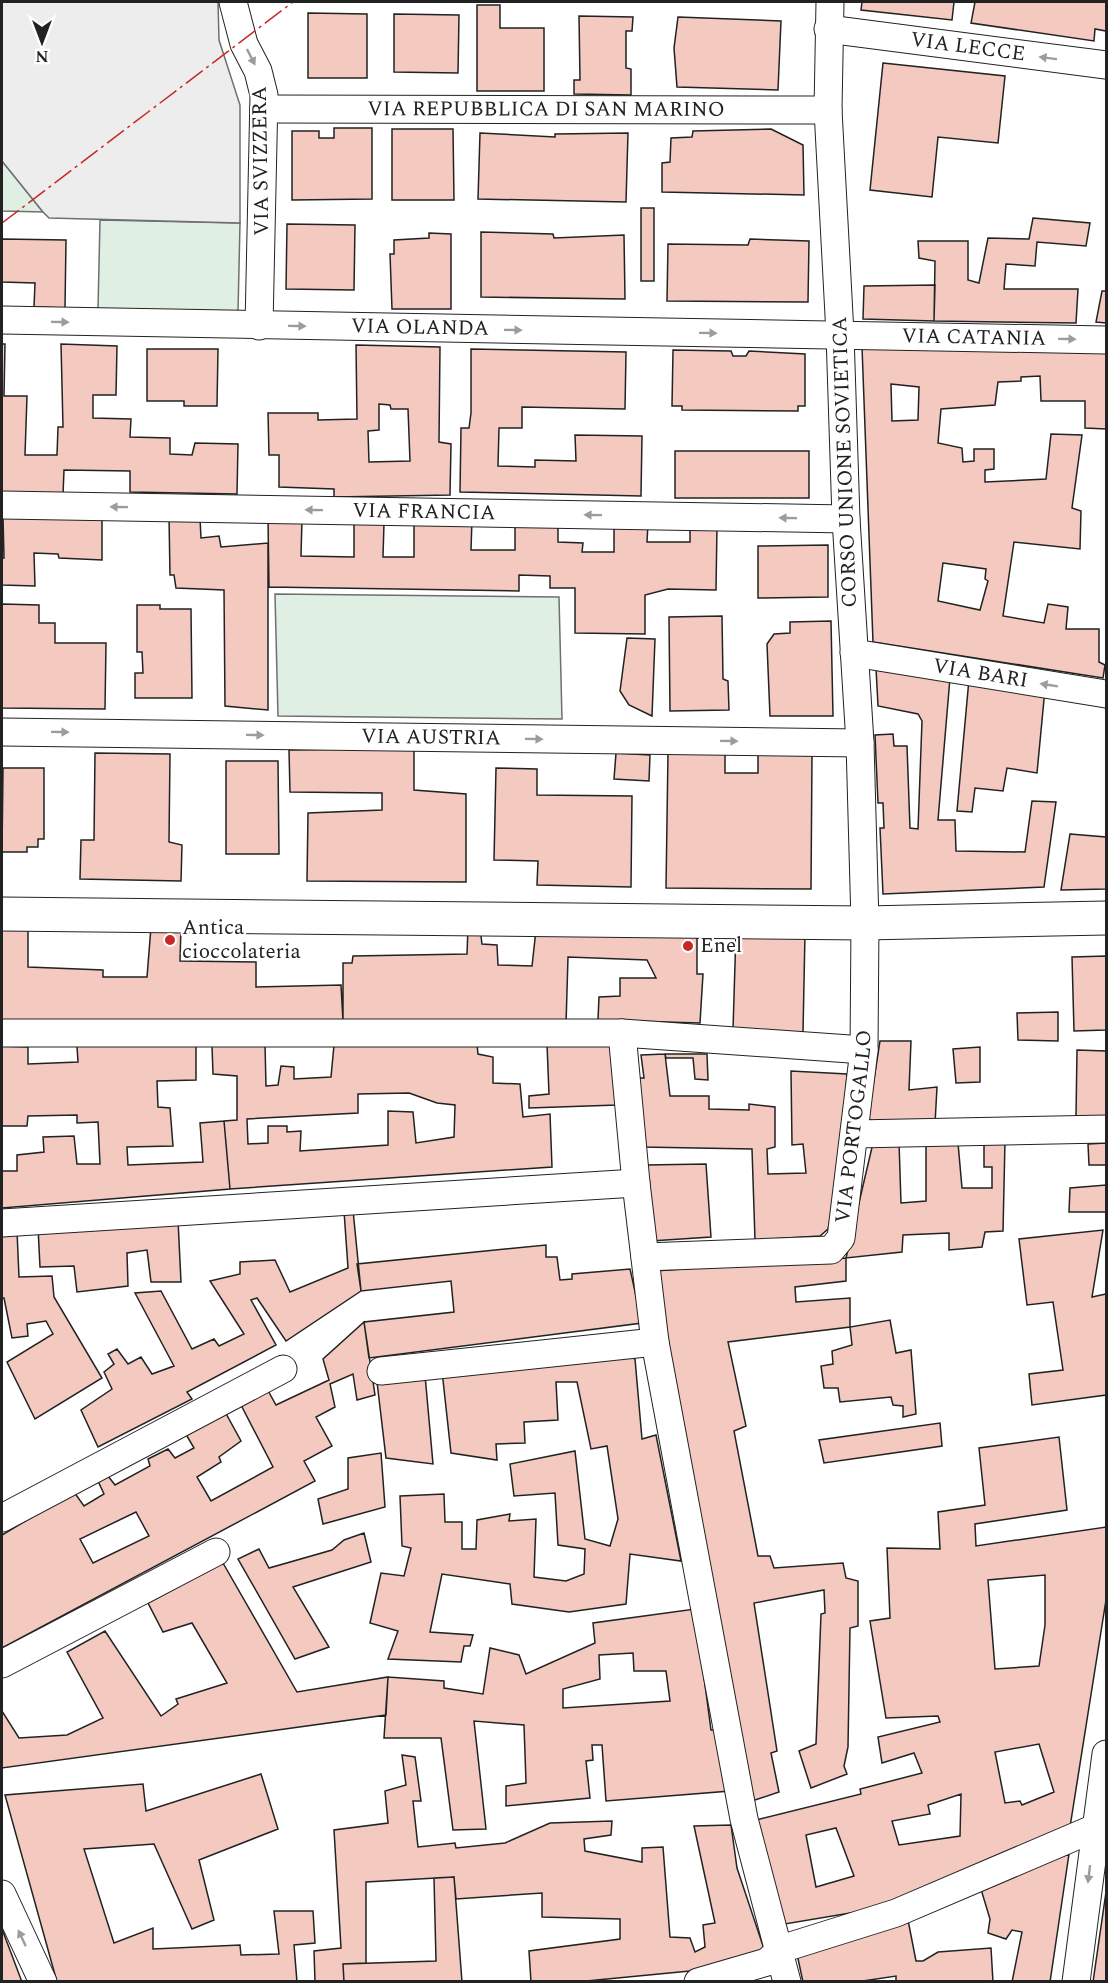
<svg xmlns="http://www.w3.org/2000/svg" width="1108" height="1983" font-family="Spectral,serif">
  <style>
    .green { fill: #e0efe3; stroke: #6f6f6f; stroke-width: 1.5 }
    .parking { fill: #ededed; stroke: #6f6f6f; stroke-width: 1.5 }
    .building { fill: #f3c9c0; stroke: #222; stroke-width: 1.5; fill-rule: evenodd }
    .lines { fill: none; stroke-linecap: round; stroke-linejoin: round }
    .minor-casing { stroke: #222; stroke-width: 29 }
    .tertiary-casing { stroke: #222; stroke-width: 35 }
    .minor { stroke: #fff; stroke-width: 27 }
    .tertiary { stroke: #fff; stroke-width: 33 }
    .power { stroke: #c62828; stroke-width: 1.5; stroke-dasharray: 21 4.5 3 4.5; stroke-linecap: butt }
    .oneway { fill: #9c9c9c }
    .poi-dot { fill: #c62828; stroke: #fff; stroke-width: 2 }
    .labels { text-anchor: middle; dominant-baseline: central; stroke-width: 4.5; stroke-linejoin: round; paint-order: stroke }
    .street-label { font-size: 21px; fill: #222; stroke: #fff }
    .poi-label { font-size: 21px; fill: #222; stroke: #fff; text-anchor: start }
  </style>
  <rect width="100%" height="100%" fill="#fff"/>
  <path class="green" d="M2,161L43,212L2,211Z
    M100,220L240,223L238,312L98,309Z
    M275,594L559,597L562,719L278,716Z"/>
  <path class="parking" d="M2,2H218L219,40L240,105V223L49,218L43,212L2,161Z"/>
  <path class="building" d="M862,2H954L952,20L861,10Z
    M975,2H1106V31L1095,29L1094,41L971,23Z
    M477,5H500V28H544V91H477Z
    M308,13L367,14V78H308Z
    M394,14L459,15L458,73L394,72Z
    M579,16L633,17L632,31H626V68L631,69V95L574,94V80H580Z
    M678,17L781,21L778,90L677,87L674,48Z
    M883,63L1005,76L998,143L938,137L932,197L870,190Z
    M334,128H372V199L292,200V131H319V138H334Z
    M392,129H453L454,200H392Z
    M771,129L803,145L804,195L662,192V163L670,162L671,138L692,137L693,131Z
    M480,133L555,137V134L628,133L626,202L478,199Z
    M641,208H654V281H641Z
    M1033,218L1090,223L1086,246L1037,242L1035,266L1006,264L1004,289H1078L1076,323L934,321L935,261L919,258L918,241H968V280L979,283L988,238L1029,239Z
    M287,224L355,225L354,290L286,289Z
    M481,232L553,234L554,238L624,235L625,299L481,297Z
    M429,233L451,234V309H392L390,254H394V240L429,238Z
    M2,239L66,240L65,308L34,307L35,283L2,282Z
    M750,239L809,241L808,302L667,301L668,244L748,245Z
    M935,285L934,321L863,319L864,286Z
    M1102,291H1106V323L1096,322Z
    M2,344H5L4,396H27L25,455H57L58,427H63L61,344L117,346L116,395H93V418L131,419L130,437L170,438V454L192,455L195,443L238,444L237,494L130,492V471L64,470L63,495L2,493Z
    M356,345L440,347L439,442L451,444L450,495L334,497V489L279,487V455H269L268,413H318V420L357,419ZM379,404L390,405L391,409H408L410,461L369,462L368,431L379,430Z
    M862,347L1106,353V429L1085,428V401H1041L1040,376L1021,377V381L998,382L995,405L941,409L938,443L962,448L963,462L974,461V449H994V469L985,470V482L1046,479L1051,434L1082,435L1072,508L1081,511L1080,549L1014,542L1003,616L1044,623L1048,604L1068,607L1066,629H1099V662L1105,665L1103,678L873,642ZM891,384L919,387L918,420L892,421ZM943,563L986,569L985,579L988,581L980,610L938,601Z
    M147,349H218L217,406H184V401H147Z
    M471,349L626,352L625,409L522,407V428H499L498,466L535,467V460L576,461L575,435L642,436L641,496L460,492L461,428H469L471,413Z
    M673,350L731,351L733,356H746L749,351L805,354V406H798V411L682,410V406H672Z
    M675,451H809V498H675Z
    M3,517H102V560L59,558L58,554L34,553L35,586L2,585V558H4Z
    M169,517L200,518L201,538L219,536L221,547L268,543V710L225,706L224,590L176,588L174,575H170Z
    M268,519H302L301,556L354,557V523H384L383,557H414V519H472L471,550H515V526H558V542L583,543L582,552H614V523H648L647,542H690V525L717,526L716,590L668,589L645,595V634L575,633V588H550V576L519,575V591L269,587Z
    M828,545V597L758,598V546Z
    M2,604L39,605V623H55V643H106L105,709L2,708Z
    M137,605H160V609H191L192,698H135V673H143L142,652H137Z
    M722,616L723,679L728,681L729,710L670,711L669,617Z
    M831,621L833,716H770L767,644L774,634L790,633V622Z
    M627,638L655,639L652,716L629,705L620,691Z
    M876,668L950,678L938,820H955L956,851L1025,852L1032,801L1056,802L1044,887L883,894L880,828H884L883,803H878L875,735L893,734L894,746H907L910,828L918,829L922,721L918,714L878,706Z
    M969,679L1045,689L1037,773L1007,768L1003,791L975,788L972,812L957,811Z
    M414,748V790L466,794V882L307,881L308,813L382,810V793L290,792L289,750Z
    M95,753L170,754L169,842L182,845L181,881L80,879L81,840H94Z
    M616,753L650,755L649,781L614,779Z
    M668,753H725V773H758V755H812L811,889L666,888Z
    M226,761H278L279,854H226Z
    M3,768H44V839H38V847H27V852H2Z
    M496,768L537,769V795L632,796L631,887L537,885L538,861L494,860Z
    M1070,834L1106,837V889L1061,890Z
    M2,926H28V967L103,970V977H147L151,927H181L180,961L256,962V987L341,985L343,1021L2,1020Z
    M468,927L480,928L482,944L497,945L498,965L532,966L536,930L697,933V974H703L700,1023L598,1020L599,997L620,996V978H656L647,960L568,957L566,1025L343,1021V963H352L353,956L467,954Z
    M736,931L805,933L803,1032L733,1030Z
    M1106,956V1030L1074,1031L1072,957Z
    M1058,1012V1041L1018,1040L1017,1013Z
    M880,1041H911L909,1090L937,1087L935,1124L878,1125L868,1118Z
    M265,1044L266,1086L278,1085L281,1066L294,1067V1079L331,1077L334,1045L477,1044L478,1054L493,1057V1083L520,1084L523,1117L550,1114L552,1167L230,1189L224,1121L237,1120V1076L213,1074L212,1046ZM409,1093L437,1103L455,1105L454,1137L416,1143L413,1112L388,1111V1145L300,1151L301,1131L287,1132V1126H268V1143L248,1144L247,1119L358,1113V1094Z
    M547,1044L612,1046L617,1105L529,1108V1096L549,1094Z
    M196,1045V1080L157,1081L158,1107L170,1108L173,1146L127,1147L128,1165L203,1162L200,1123L224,1121L230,1189L2,1208V1171H17V1155L44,1152L43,1137L74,1136L77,1164H100L98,1122L77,1123V1115L28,1116L27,1126H2V1046L28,1047V1064L78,1062L77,1046Z
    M980,1047V1082L956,1083L953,1049Z
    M1077,1050L1106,1051V1117L1076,1116Z
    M665,1054L670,1096H709V1109L749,1110V1104L775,1107V1147L767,1149L768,1174L806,1173L803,1144L792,1145L791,1071L847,1074L841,1175L828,1229L820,1236L755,1240L752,1149L641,1147L635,1078H644L641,1055Z
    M665,1054H707L708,1080L695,1079L693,1058H666Z
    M984,1140L1005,1141L1003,1231L985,1232L982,1247L949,1250V1233L903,1235L902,1252L846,1258L873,1143L899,1142L901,1203L926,1201V1144L958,1143L962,1188H992V1167H984Z
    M1106,1143V1165H1089L1088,1144Z
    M706,1164L711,1237L651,1241L646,1165Z
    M1106,1185V1212H1069L1070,1188Z
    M353,1210L361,1291L286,1341L257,1298L251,1300L276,1345L187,1392L192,1399L98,1447L81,1410L112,1389L104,1372L114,1364L108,1354L117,1349L128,1364L141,1357L152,1374L174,1366L135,1293L161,1291L192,1349L214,1339L219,1346L244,1334L210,1281L240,1274V1262L275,1260L290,1292L348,1268L344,1211Z
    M178,1220L181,1282H151L147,1250L127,1253L128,1286L77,1292L74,1266L40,1267L38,1227Z
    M1103,1230L1092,1297L1106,1294V1395L1032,1405L1029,1374L1063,1370L1053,1302L1027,1305L1019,1239Z
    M17,1231L19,1277L52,1276L54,1297L102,1378L35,1419L7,1362L53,1334L46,1321L27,1324L28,1336L12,1338L4,1298H2V1232Z
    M546,1245V1257H557L560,1280L572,1279V1274L630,1269L642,1323L369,1358L364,1322L454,1312L451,1281L361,1291L357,1264Z
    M846,1258V1281L795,1287L796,1302L850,1298V1327L728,1342L746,1426L734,1431L758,1556H770L774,1568L843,1563L846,1578L858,1581V1626L850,1628L848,1747L844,1766L847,1774L811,1788L799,1751L816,1744L821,1614L825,1613L824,1590L754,1603L777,1751L771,1753L779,1792L752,1801L654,1271Z
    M890,1320L896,1353L911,1350L916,1414L903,1417V1406L893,1405L891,1397L840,1402L838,1388H824L821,1366L833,1364L832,1351L852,1345L850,1327Z
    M364,1322L375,1395L357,1400L353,1374L330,1384L335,1407L316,1417L332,1446L304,1461L315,1481L2,1648V1535L74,1492L84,1506L104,1494L98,1481L108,1476L115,1485L150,1466L148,1459L168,1449L175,1458L194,1448L184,1431L224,1410L241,1441L219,1457L221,1462L197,1477L211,1501L273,1467L240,1403L266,1387L276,1405L329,1380L323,1359ZM136,1512L149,1536L93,1563L80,1539Z
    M628,1356L635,1359L642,1439L656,1435L681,1561L630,1554L626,1604L569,1612L512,1604L510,1584L442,1574L430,1632L473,1635L470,1646H464L461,1662L388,1659L398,1631L370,1623L381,1573L404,1576L411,1548L402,1546L400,1496L444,1494L445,1522H462V1549H476L477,1520L510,1514L509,1521L536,1519L534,1577L566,1581L584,1574L585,1549L558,1545L555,1493L514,1496L510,1464L575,1451L585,1539L610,1546L618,1519L607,1446L591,1449L577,1382H556L558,1420L524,1422L525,1443L496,1444L497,1460L451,1453L442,1371Z
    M425,1375L433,1464L386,1458L377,1382Z
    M940,1423L942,1446L824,1463L819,1440Z
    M1059,1437L1067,1510L975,1524L976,1546L1106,1527V1600L1070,1827L880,1908L779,1925L756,1820L861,1794L860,1789L922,1773L914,1753L882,1763L878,1737L940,1722L938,1716L886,1718L870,1621L890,1618L887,1548L940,1549L938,1512L985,1505L979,1448ZM1045,1575V1625L1039,1666L995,1669L988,1580ZM1039,1744L1054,1792L1022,1805L1020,1801L1005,1803L995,1752ZM961,1794L960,1836L899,1845L892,1821L930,1814L928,1805ZM836,1828L854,1876L816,1887L806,1835Z
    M381,1453L385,1507L323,1524L318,1499L348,1489V1458Z
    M364,1533L371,1562L293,1587L329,1647L295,1659L238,1559L259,1549L269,1568L332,1550L344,1540Z
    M223,1563L297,1692L388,1677L386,1715L2,1768V1711L19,1738L67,1735L103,1718L67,1652L105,1631L161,1716L178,1704L176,1699L227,1683L192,1623L163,1632L148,1603Z
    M695,1609L711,1730H717L730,1791L606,1801L602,1745H592L593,1760L586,1761L590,1798L506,1806V1786L526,1783L524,1725L474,1721L486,1829L453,1830L441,1738H384L388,1677L444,1681V1688L483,1694L490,1648L519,1655L526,1674L595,1643L593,1623ZM633,1653L634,1671H666L670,1701L563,1708V1689L600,1679L599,1655Z
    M402,1755L415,1757L421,1801H413L418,1847L455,1843L456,1848L505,1843L550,1823L612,1821L611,1835L584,1839L585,1851L642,1862V1848L663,1847L670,1937L690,1938L695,1952L705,1947L703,1925L715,1923L694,1826L731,1825L737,1868L765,1952L690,1971L576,1982H531L529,1951L620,1939V1919L542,1917V1893L456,1899L454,1877L366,1882V1963L343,1964L344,1982H315L314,1951L341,1948L334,1830L388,1823L385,1791L406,1785Z
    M261,1774L278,1829L199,1860L214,1920L192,1929L154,1844L84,1849L114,1943L153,1928V1949L240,1945L241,1955L279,1954L274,1911H313L315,1943L294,1945L297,1982H57L5,1795L143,1784L146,1811Z
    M1069,1854L1050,1982H1012L1022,1932L1012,1930L1006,1939L988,1933L990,1919L980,1886Z
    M454,1877L462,1982H344L343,1964L436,1961L434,1878Z
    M1106,1892V1982H1093Z
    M908,1920L916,1961H923L938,1952L991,1948L993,1982H896V1976L856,1982H803L797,1954Z
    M2,1929L22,1982H2Z"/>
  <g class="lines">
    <g class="minor-casing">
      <g id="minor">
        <path d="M233,2L244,44L258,71L264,95L259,326"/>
        <path id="s1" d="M828,29L1106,65"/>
        <path id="s2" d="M264,109L828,110"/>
        <path id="s3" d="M2,320L1106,340"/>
        <path id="s4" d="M2,505L846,519"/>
        <path id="s5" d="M854,653L1106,694"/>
        <path id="s6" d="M2,732L860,743"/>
        <path d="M2,1033H622L864,1050"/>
        <path d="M622,1033L636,1183L655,1342L744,1819L787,1982"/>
        <path d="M855,1134L1106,1129"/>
        <path d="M2,1223L636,1183"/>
        <path id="s7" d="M645,1257L831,1250L841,1238L864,1050L865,923L860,743L846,519L840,334L828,110L830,2"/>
        <path d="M381,1371L655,1342"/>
        <path d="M2,1518L283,1369"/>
        <path d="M2,1664L216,1552"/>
        <path d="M2,1894L43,1982"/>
        <path d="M698,1982L767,1962L781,1949L896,1913L1095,1828L1106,1827"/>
        <path d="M1076,1982L1106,1754"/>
      </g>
    </g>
    <g class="tertiary-casing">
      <path id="tertiary" d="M2,914L865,923L1106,918"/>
    </g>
    <use href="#minor" class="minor"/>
    <use href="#tertiary" class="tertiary"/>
    <path class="power" d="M2,223L293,2"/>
  </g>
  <defs><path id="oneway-solid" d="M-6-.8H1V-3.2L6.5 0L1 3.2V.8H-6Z" transform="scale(1.5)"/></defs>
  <g class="oneway">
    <use href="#oneway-solid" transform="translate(251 57) rotate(63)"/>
    <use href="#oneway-solid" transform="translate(1048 58) rotate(-173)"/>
    <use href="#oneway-solid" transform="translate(60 322) rotate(1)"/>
    <use href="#oneway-solid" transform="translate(297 326) rotate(1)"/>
    <use href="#oneway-solid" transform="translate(513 330) rotate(1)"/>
    <use href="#oneway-solid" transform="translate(708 333) rotate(1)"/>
    <use href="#oneway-solid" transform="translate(1067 339) rotate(1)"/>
    <use href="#oneway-solid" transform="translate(119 507) rotate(-179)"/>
    <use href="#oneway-solid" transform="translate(314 510) rotate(-179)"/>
    <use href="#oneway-solid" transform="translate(593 515) rotate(-179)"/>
    <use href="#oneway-solid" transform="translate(788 518) rotate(-179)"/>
    <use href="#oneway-solid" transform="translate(1049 685) rotate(-171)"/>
    <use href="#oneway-solid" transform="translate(60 732) rotate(1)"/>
    <use href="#oneway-solid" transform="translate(255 735) rotate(1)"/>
    <use href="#oneway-solid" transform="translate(534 739) rotate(1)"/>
    <use href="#oneway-solid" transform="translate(729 741) rotate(1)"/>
    <use href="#oneway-solid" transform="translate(1089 1874) rotate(97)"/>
    <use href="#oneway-solid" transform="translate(22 1938) rotate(-115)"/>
  </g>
  <g class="poi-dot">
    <circle cx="170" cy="940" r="6"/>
    <circle cx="688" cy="946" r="6"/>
  </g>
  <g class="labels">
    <g class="street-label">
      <text stroke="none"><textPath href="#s1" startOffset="141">VIA LECCE</textPath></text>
      <text stroke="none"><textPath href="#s2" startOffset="282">VIA REPUBBLICA DI SAN MARINO</textPath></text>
      <text transform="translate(261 161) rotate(-91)">VIA SVIZZERA</text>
      <text stroke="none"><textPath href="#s3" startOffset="418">VIA OLANDA</textPath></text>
      <text stroke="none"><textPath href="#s3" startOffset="972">VIA CATANIA</textPath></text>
      <text transform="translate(845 462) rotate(-92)">CORSO UNIONE SOVIETICA</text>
      <text stroke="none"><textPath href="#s4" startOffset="422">VIA FRANCIA</textPath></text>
      <text stroke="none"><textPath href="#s5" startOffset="128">VIA BARI</textPath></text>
      <text stroke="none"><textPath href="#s6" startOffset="429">VIA AUSTRIA</textPath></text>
      <text stroke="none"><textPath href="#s7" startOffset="314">VIA PORTOGALLO</textPath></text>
    </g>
    <g class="poi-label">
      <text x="182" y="928">Antica<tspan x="182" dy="24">cioccolateria</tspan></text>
      <text x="700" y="946">Enel</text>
    </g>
  </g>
  <rect width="1108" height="1983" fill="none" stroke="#222222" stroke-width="6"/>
  <g transform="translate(42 42) rotate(180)" stroke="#ffffff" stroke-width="4.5" paint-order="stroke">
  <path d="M0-4.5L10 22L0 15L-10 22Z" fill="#222222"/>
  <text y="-9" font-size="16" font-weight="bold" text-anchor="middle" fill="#222222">N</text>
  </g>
</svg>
